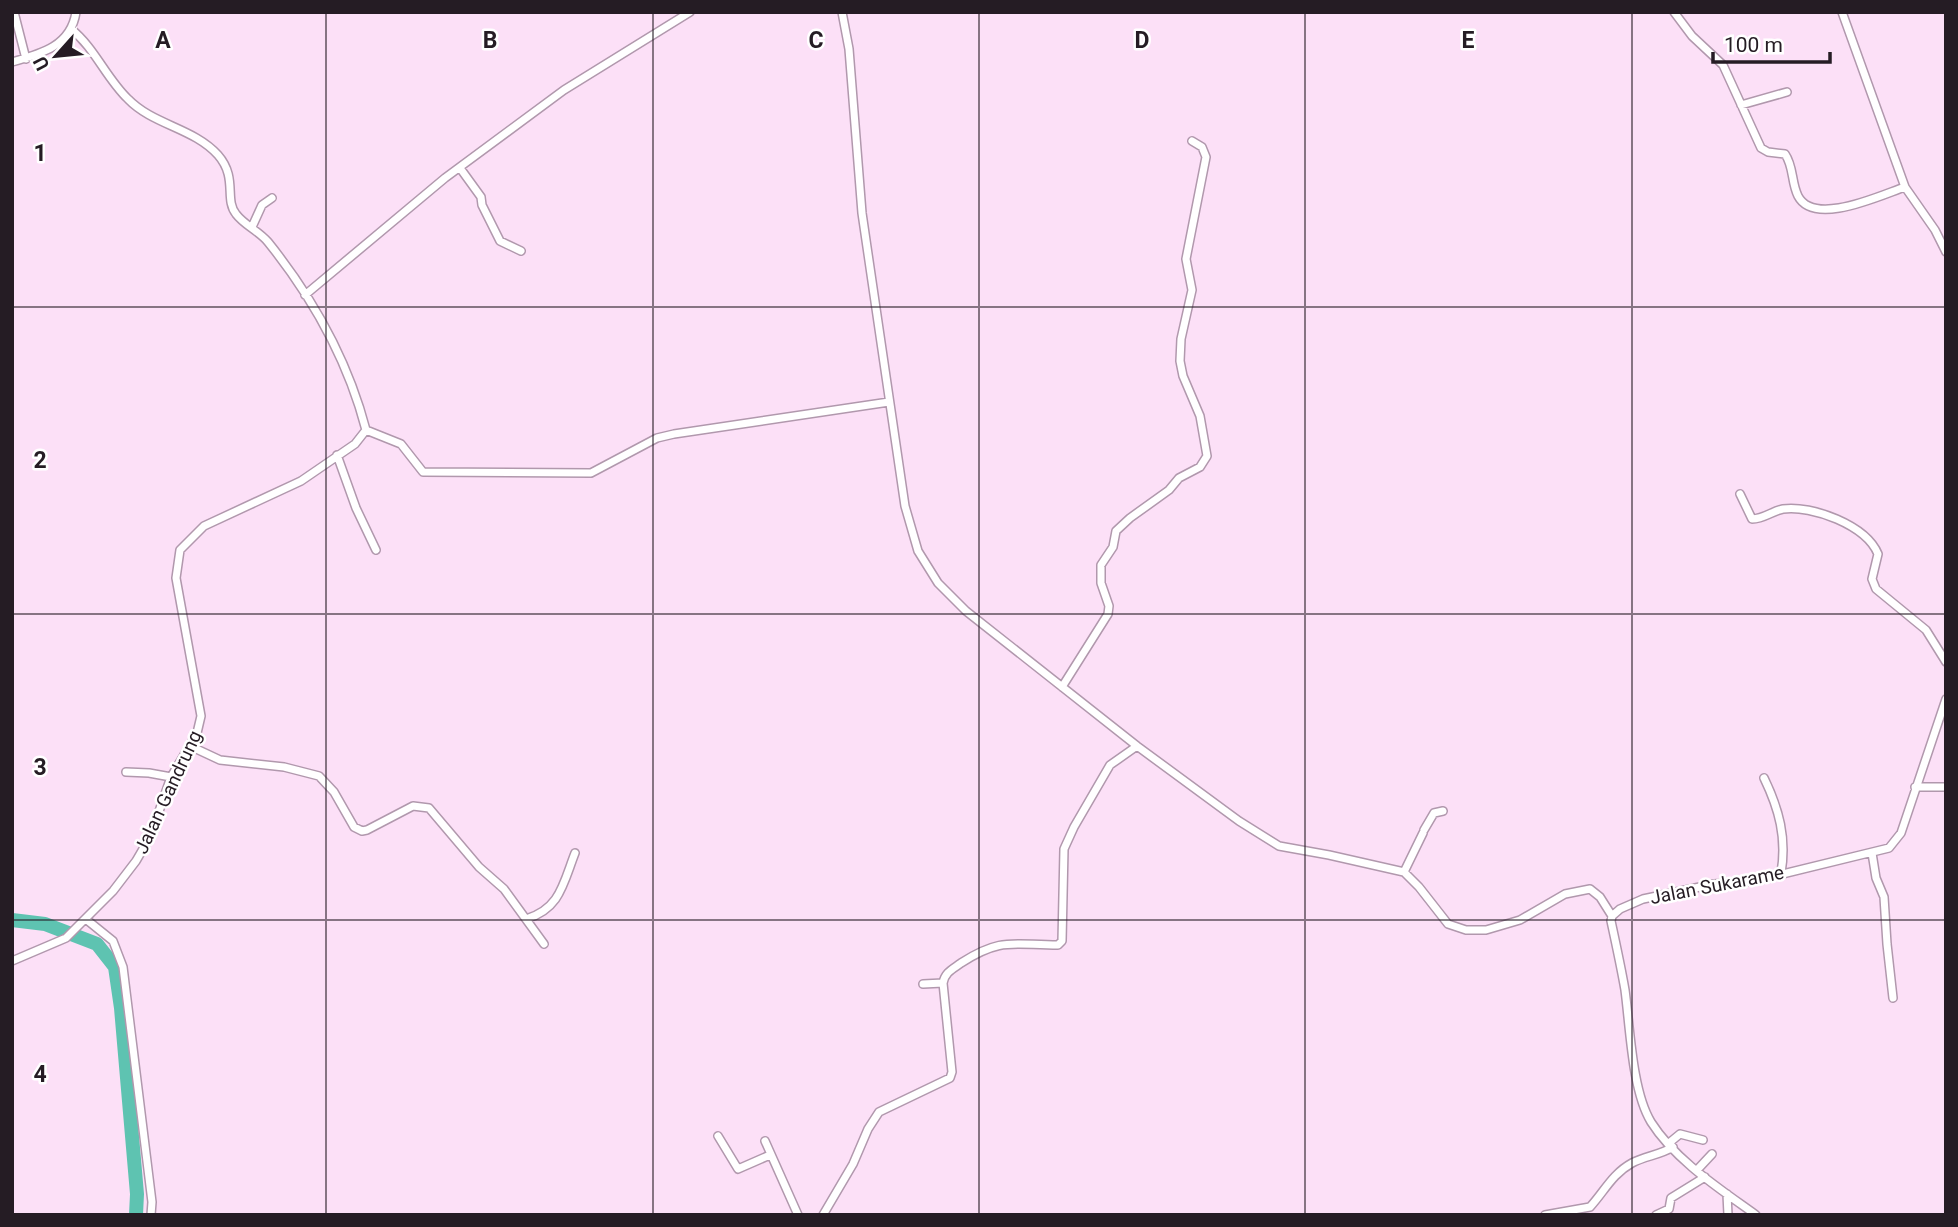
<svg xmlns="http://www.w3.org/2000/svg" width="1958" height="1227" font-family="Roboto,sans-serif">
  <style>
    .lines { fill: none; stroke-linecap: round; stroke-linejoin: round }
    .river { stroke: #5ec3b1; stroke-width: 14 }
    .minor-casing { stroke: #b198ad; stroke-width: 10 }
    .minor { stroke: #fff; stroke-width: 7 }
    .grid { fill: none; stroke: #251c24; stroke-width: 2; stroke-opacity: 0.55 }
    .labels { text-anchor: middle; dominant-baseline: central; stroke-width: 5; stroke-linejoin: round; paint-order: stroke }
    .street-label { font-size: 19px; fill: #251c24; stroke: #fff }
    .grid-label { font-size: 23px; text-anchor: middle; font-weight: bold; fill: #251c24; stroke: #fff; stroke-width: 5; stroke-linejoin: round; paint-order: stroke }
  </style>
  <rect width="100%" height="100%" fill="#fce0f7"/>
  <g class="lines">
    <path class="river" d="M12,920L45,924L97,944L115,967L121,1008L137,1194L136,1215"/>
    <g class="minor-casing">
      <path id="minor" d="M14,12L26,59
        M842,12L849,49L862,213L905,506L918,551L938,583L966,611L1137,746L1239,821L1279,846L1329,855L1404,872L1419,887L1448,924L1466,930H1486L1520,920L1565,894L1590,889L1600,897L1612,916
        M1674,12L1692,36L1723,65L1761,148L1768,152L1785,154C1794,167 1791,182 1798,196C1814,227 1881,195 1905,187
        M1842,12L1905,187L1935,230L1946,252
        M12,62C41,54 71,46 76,12
        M1741,105L1787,92
        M460,168L481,197L482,205L500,241L521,251
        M252,227L262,205L272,198
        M305,295L445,178L564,90L690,12
        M366,430L401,444L423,472L591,473L657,438L674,434L889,402
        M337,455L356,508L376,550
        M1740,494L1752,519C1764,519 1772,511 1783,509C1812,505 1866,525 1878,554L1872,579L1876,589L1926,630L1946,662
        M1062,687L1108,614L1109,606L1101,583V565L1113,547L1116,531L1130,518L1169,490L1179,478L1200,467L1207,456L1200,416L1183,376L1180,361L1181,339L1192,290L1186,259L1206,157L1202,147L1192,141
        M190,746L220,760L284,767L319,776L334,792L354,827L362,831L367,830L413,806L429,808L479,867L504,889L544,944
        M126,772L149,773L171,777
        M1764,778C1779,809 1787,838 1781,873
        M1915,787H1946
        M1424,830L1434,813L1443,811
        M1872,853L1876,878L1884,897L1887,944L1893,998
        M1404,872L1423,833
        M526,919C560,909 563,884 575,853
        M87,920L113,941L123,967L152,1202L151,1215
        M12,961L66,938L113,891L136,861L150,837L171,777L197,733L201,716L176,578L180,550L204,526L301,481L355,444L366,430C348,361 313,298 268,242C259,231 244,225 236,214C224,199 238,178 218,155C194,128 153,125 128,99C106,78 95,48 71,29
        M923,984L943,983
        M718,1136L738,1169L770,1155
        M765,1141L798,1215
        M1669,1143L1680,1134L1703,1140
        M1697,1170L1712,1154
        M1727,1194L1728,1215
        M823,1215L853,1164L868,1129L879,1112L950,1078L952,1072L943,983C945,972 953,969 961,963C1001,937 1013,945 1058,945L1062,941L1064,849L1074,827L1110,765L1137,746
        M1545,1215L1590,1207C1604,1192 1612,1174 1632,1163C1645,1156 1660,1155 1673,1147
        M1656,1215L1669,1209L1671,1198L1705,1177
        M1756,1215C1720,1189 1675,1160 1651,1122C1632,1091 1630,1027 1625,990C1621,967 1616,944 1611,921L1612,916L1620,909L1643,899L1714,884L1754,881L1889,848L1901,833L1946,699"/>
    </g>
    <use href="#minor" class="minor"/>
  </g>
  <path class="grid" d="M326,12V1215M653,12V1215M979,12V1215M1305,12V1215M1632,12V1215M12,307H1946M12,614H1946M12,920H1946"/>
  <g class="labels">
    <g class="street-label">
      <text transform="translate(168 792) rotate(-65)">Jalan Gandrung</text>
      <text transform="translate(1717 885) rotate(-11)">Jalan Sukarame</text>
    </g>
  </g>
  <g class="grid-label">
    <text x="163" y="48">A</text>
    <text x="490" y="48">B</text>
    <text x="816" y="48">C</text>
    <text x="1142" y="48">D</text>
    <text x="1468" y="48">E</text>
    <text x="40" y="161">1</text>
    <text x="40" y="468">2</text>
    <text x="40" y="775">3</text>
    <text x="40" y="1082">4</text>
  </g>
  <rect width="1958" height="1227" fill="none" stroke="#251c24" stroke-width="28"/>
  <g transform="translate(56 56) rotate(243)" stroke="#ffffff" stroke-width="5" paint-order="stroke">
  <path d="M0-5L12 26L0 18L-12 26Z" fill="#251c24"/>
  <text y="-10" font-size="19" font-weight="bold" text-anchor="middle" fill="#251c24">U</text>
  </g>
  <path d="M1713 52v10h117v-10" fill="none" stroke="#251c24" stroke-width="3.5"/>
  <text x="1724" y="52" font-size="21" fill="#251c24" stroke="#ffffff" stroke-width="5" paint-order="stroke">100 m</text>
</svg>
